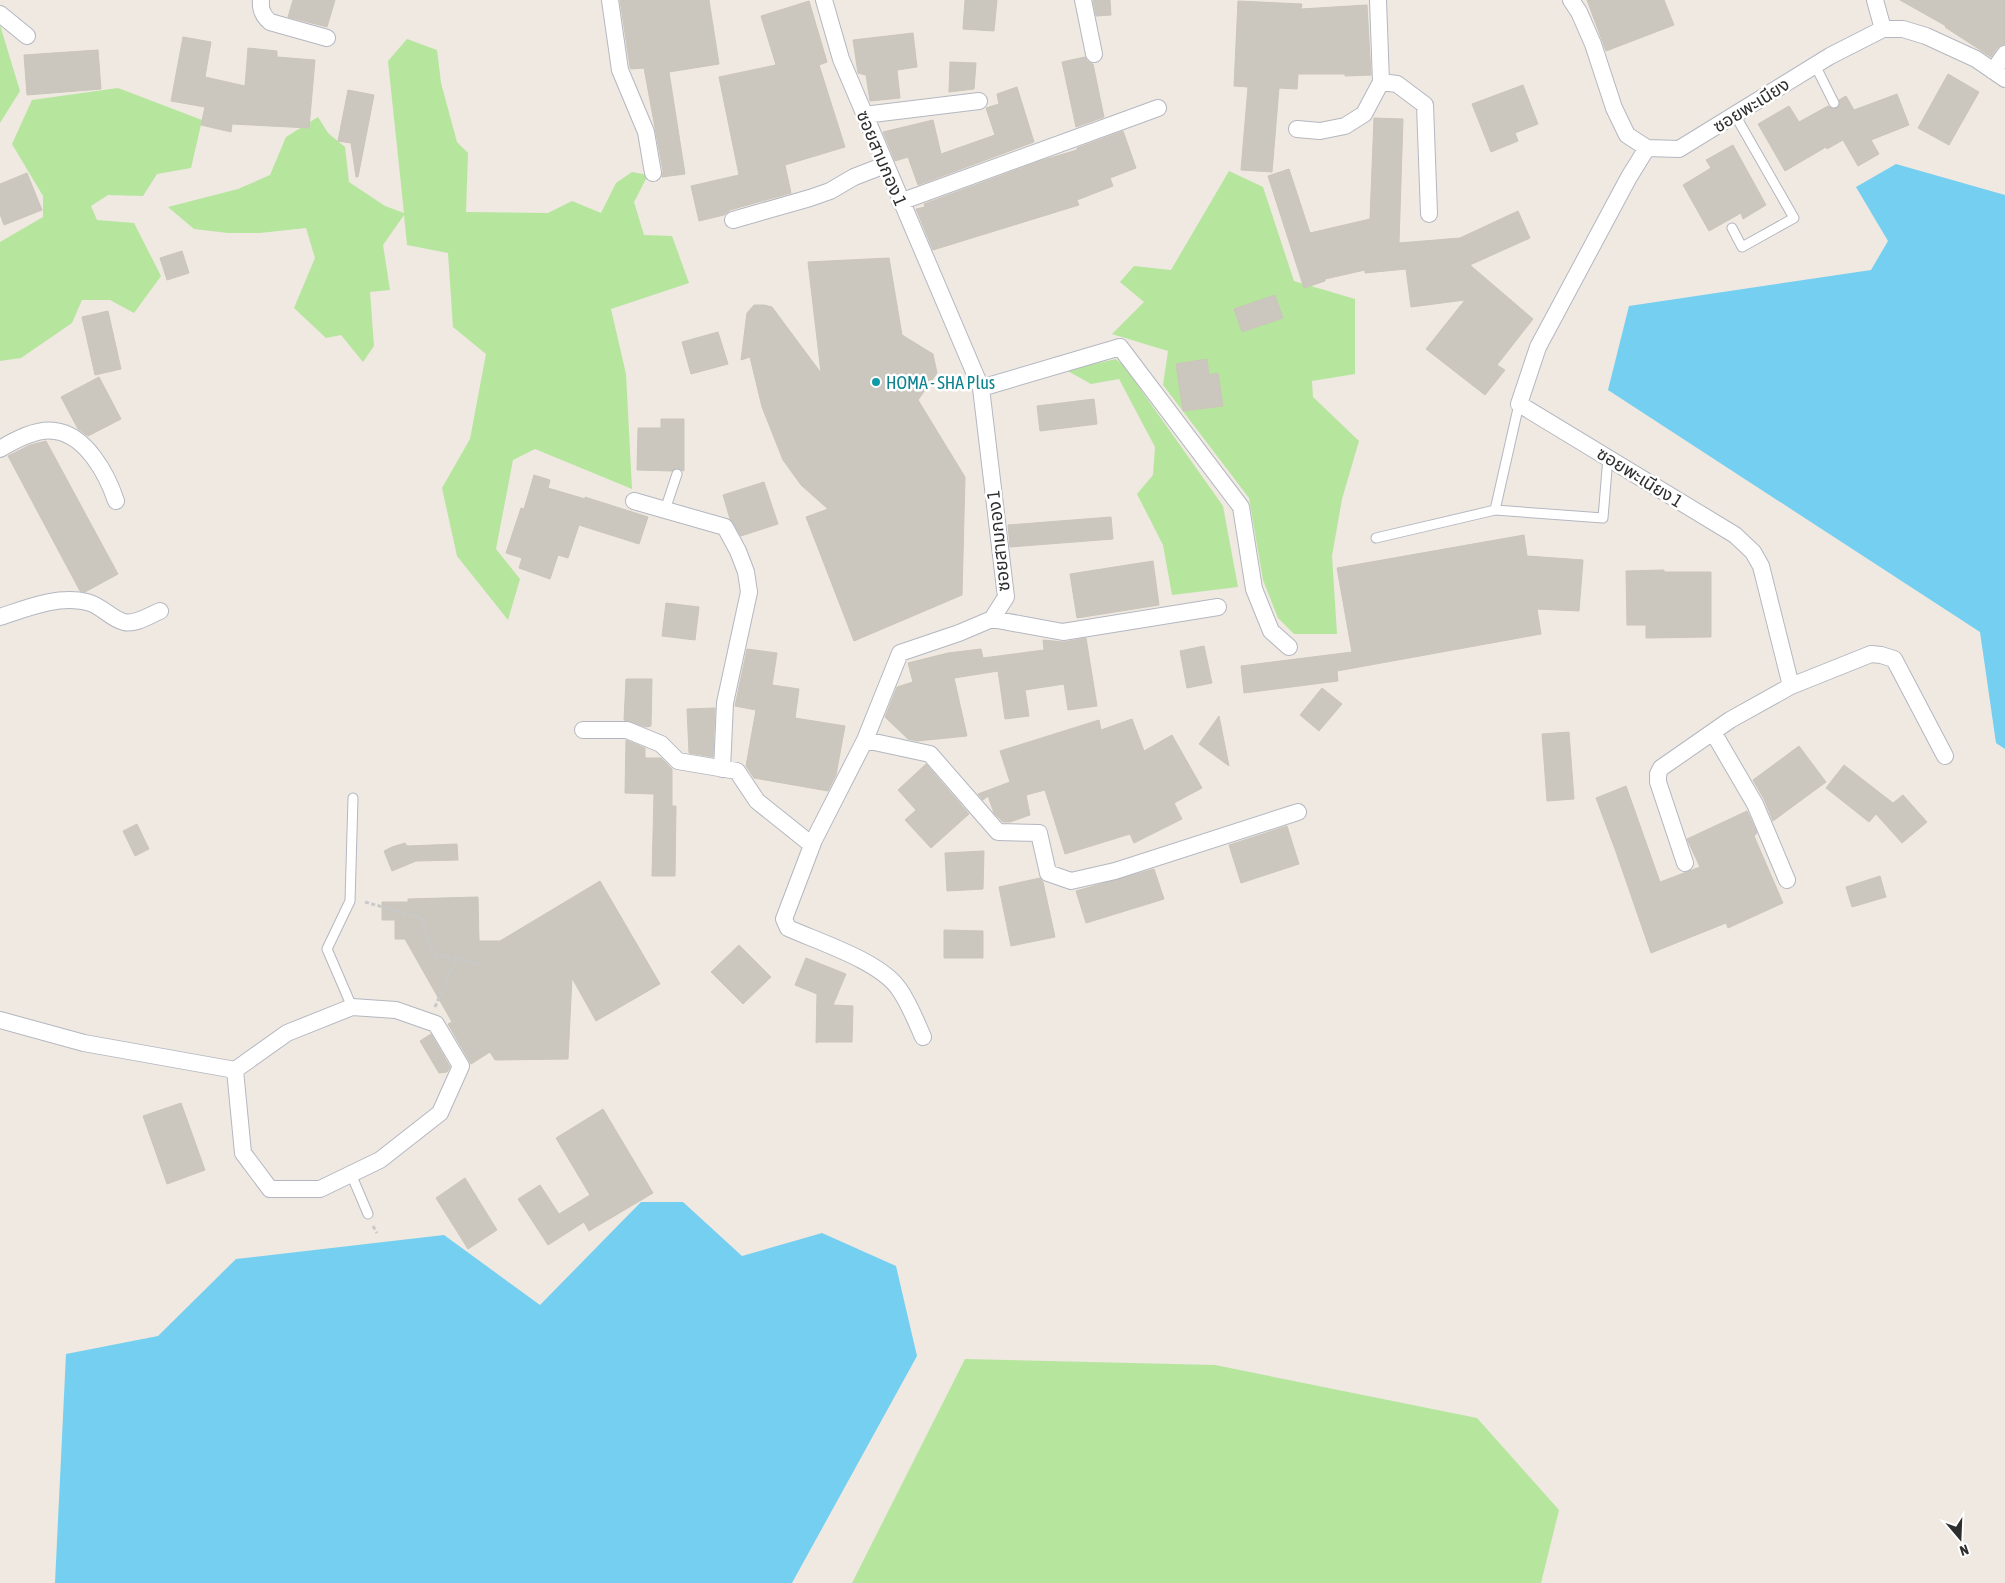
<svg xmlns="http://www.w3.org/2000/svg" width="2005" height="1583" font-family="'Asap Condensed','Noto Sans Thai',sans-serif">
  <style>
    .green { fill: #b6e59e }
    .water { fill: #75cff0 }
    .building { fill: #cbc7bf; stroke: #cbc5ba }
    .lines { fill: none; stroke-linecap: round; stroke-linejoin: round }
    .lane-casing { stroke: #b4b7c1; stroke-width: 11 }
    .street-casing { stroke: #b4b7c1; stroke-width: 18 }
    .path { stroke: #c9c9c9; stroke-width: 3; stroke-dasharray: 4 2.5; stroke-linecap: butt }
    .lane { stroke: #fff; stroke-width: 9 }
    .street { stroke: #fff; stroke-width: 16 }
    .culture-dot { fill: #0f9aa8; stroke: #fff; stroke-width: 2 }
    .labels { text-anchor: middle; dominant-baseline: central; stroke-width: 5; stroke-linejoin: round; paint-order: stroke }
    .street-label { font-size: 18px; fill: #2e2e2e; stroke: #fff }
    .culture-label { font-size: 18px; fill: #0d838f; stroke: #fff; text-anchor: start }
  </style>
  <rect width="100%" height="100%" fill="#efe9e1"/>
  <path class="green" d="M0,25L20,91L0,123Z
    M407,39L437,50L441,83L457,142L468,153L466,212L548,213L572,201L601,213L616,183L632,172L648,175L634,202L644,235L672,236L689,283L611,309L626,374L632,489L535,449L513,460L496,549L520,579L508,620L457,556L442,488L470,439L486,354L453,327L448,253L407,245L404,215L383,245L390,290L370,292L374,346L363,362L341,335L326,338L294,308L315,258L306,228L260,233H228L194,229L168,207L238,189L270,175L286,137L318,117L328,133L345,147L349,182L385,206L404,213L388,61Z
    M118,88L202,120L191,168L157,174L143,196L108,195L91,206L97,220L134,223L161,276L134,313L110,300H82L72,323L21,358L0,361V242L43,217V196L12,144L32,100Z
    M1229,171L1263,187L1294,281L1355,299V374L1312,381L1313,397L1359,441L1342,499L1332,556L1337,634H1294L1278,618L1263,580L1249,498L1163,385L1168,351L1112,334L1144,302L1120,282L1134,266L1171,270Z
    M1116,359L1124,366L1223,506L1238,587L1172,595L1163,545L1137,494L1153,475L1155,447L1119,379L1091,384L1066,370Z
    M965,1359L1215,1365L1477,1418L1559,1510L1541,1583H852Z"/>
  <path class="water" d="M1896,164L2005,195V749L1996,743L1980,632L1608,390L1629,306L1871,270L1888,241L1856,187Z
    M641,1202H683L742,1256L822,1233L896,1266L917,1356L792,1583H55L66,1354L158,1336L236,1259L444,1235L540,1305Z"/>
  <path class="building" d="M293,0H335L327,27L288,17Z
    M620,0H709L719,64L669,72L685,174L662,177L663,171L644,68L631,69L630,67Z
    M965,0H997L994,31L963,29Z
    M1093,0H1110L1111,15L1096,16Z
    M1587,0H1664L1674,25L1606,51Z
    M1900,0H2005V44L1997,48L1991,57L1945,27L1946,26Z
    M809,1L827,62L819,65L845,147L785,165L791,193L730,210L724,215L699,221L691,186L739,175L719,77L776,65L761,16Z
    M1238,1L1302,4L1301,9L1367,5L1371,75L1345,76V74H1298L1297,89L1279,88L1272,172L1241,170L1248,87L1234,86Z
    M913,33L917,67L897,70L900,98L870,101L866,75L858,73L853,40Z
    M183,37L211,42L205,77L245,86L248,48L277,51V57L315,60L309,128L232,124L231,132L201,125L205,107L171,101Z
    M98,50L101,89L27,95L24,55Z
    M1085,57L1087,61L1093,64L1104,117L1076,127L1062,62Z
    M950,62L976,63L974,89L949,92Z
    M1948,74L1979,92L1949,145L1918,128Z
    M1523,85L1538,124L1515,133L1518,141L1491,152L1472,104Z
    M1017,87L1034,142L918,185L908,157L895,161L883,132L933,120L941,154L995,135L986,108L999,104L997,94Z
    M348,90L374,95L358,177H356L351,143L338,141Z
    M1897,94L1909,125L1871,140L1879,154L1858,166L1843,140L1827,149L1826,147L1785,171L1758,124L1789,106L1799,122L1828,106L1833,109L1837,108L1840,104L1839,100L1846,96L1854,110Z
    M1374,118L1403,119L1399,243L1460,238L1518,211L1530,238L1470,265L1533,319L1497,365L1505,370L1485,395L1426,349L1465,300L1411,307L1406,269L1365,273V270L1325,279V281L1304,288L1268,176L1289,169L1310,233L1370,219Z
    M1123,131L1136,168L1110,178L1113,186L1077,200L1079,205L933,250L916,209L925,207L924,204L1040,161L1077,150V148Z
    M1733,145L1766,205L1743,219L1741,213L1709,231L1683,185L1711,168L1706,160Z
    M27,173L42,210L4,225L0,214V184Z
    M182,251L189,273L167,280L160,258Z
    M889,258L902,335L933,354L937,373L918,400L965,477L962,595L854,641L806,517L828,509L801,485L783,460L762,407L750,357L741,360L747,313L754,305H764L772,307L821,373L808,262Z
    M1275,295L1283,318L1242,332L1234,309Z
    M108,311L121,369L95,375L82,317Z
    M718,332L728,364L691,374L682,342Z
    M1207,359L1209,375L1218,373L1223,406L1183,411L1176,364Z
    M99,377L121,419L88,436L78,429L61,397Z
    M1094,399L1097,424L1040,431L1037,406Z
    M661,419H684V471L676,468L672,471L637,470L638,428H661Z
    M46,441L118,574L85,592L80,591L8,456L30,445Z
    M534,475L550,480L548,488L585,499V497L648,517L639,544L579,525L568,558L558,555L550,579L519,568L522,558L506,553L521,508L524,509Z
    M764,482L778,524L741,536L730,519L723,495Z
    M1111,517L1113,539L1010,547L1008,525Z
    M1524,535L1527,556L1583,560L1579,611L1537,609L1541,634L1337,671L1338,681L1244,693L1241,666L1352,652L1337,568Z
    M1153,561L1159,605L1077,618L1070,574Z
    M1664,570V572H1711V637L1646,638V625H1627L1626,571Z
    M666,603L699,607L695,640L662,636Z
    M1086,638L1097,706L1068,710L1064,684L1025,690L1029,716L1005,719L998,671L954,678L967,736L917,741L908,739L885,717L897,687L913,682L908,663L948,653L981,649L983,658L1044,650L1043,640L1064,642Z
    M1204,646L1212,683L1187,688L1180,651Z
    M747,649L777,653L772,685L799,689L795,718L845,726L836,775L828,791L754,778L746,766L756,710L735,706Z
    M626,679H652L651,726L646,727L624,720Z
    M1322,688L1342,704L1319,731L1300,715Z
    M715,708L713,757L689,753L687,709Z
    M1219,716L1229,766L1199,744Z
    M1132,719L1144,751L1172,735L1202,788L1174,803L1182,819L1134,843L1130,834L1065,854L1045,790L1026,795L1030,815L1010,822H1003L994,813L988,796L983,800L978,794L1010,782L1000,751L1099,720L1101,730Z
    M1569,732L1574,799L1547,801L1542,734Z
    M626,740L645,748V758H661L672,769V806H676L675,876H652L654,794L625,793Z
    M1799,746L1826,782L1773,821L1764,799L1753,780Z
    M926,764L969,814L931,848L905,820L916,810L898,790Z
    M1844,765L1893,803L1903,795L1927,822L1902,843L1876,814L1869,822L1826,788Z
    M1626,786L1660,882L1700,867L1687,839L1747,811L1757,833L1754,836L1783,903L1728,928L1726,923L1651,953L1615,849L1596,798Z
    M137,824L149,849L135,856L123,831Z
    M1287,826L1299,864L1241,883L1229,845Z
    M405,843L407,846L457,844L458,860L416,861L392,871L384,851L392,847Z
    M984,851L983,889L947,891L945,853Z
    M1154,869L1164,899L1086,923L1076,891Z
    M1880,876L1886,897L1852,907L1846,887Z
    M1040,878L1043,882L1055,937L1011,946L999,887Z
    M600,881L660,984L596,1021L572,978L568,1059L495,1060L490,1052L471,1064L448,1024L452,1022L405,939H395V920H382V902H408V899L478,897L479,941H500Z
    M944,930L983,931V958H944Z
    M739,945L771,977L743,1004L711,972Z
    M806,958L846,974L833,1005L853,1006L852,1042H818L816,1043L817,994L795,985Z
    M431,1034L450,1067L447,1072L439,1073L420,1041Z
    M181,1103L205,1170L167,1184L143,1116Z
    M603,1109L653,1193L589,1231L584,1222L548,1245L518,1199L540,1185L559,1214L590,1195L556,1138Z
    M465,1178L497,1230L468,1249L436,1198Z"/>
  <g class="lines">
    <g class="lane-casing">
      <path id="lane" d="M1815,65L1834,103
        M1732,228L1742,247L1794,218L1735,115
        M665,510L677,474
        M1495,510L1603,518L1608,457
        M1376,538L1495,510L1519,404
        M352,1007L327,949L350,901L353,798
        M351,1174L368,1214"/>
    </g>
    <g class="street-casing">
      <path id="street" d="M261,0C260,10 263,16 270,22L327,38
        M610,0L620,70L646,132L653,173
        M824,0L841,59L981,388L1006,597L992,619L959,633L900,653L865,740L814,840L784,919L788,928C819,942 880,961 899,989C909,1003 916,1021 923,1037
        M1083,0L1094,54
        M1571,0L1579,12L1593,44L1614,108L1627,135L1647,148L1679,149L1830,56L1883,29H1903L1926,36L1976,59L2005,79
        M1875,0L1883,29
        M0,14L27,36
        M1993,71L2005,54
        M1381,82L1397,84L1425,105L1429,214
        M864,115L979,101
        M1297,129L1320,131L1345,126L1364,114L1381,82L1378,0
        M1647,148L1629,177L1538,347L1519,404L1735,535L1753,552L1761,566L1791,686L1730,720L1661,768L1658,774V782L1685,863
        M900,202L1158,108
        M733,220L810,198L830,191L854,177L885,165
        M981,388L1120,347L1241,507L1254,589L1271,631L1289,647
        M0,449C15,440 37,428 55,431C86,435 107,474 116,501
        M634,501L725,527L738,551L746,572L749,592L725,703L722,769
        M0,617C27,608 58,595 87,602C101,605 111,619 124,622C135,625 150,615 160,611
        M992,619L1063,632L1218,607
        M1791,686L1871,654L1881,655L1894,659L1945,756
        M583,730H627L661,744L678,761L737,771L757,801L812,845
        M1713,732L1755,804L1787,880
        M865,740L930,754L998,832L1039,833L1048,873L1071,881L1115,871L1298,812
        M0,1020L84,1043L235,1070L287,1033L352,1007L396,1010L436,1024L461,1066L440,1113L380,1160L320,1189H270L243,1153L235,1070"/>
    </g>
    <path class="path" d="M365,902L422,918L433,954L480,964
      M435,1007L456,959
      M373,1226L377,1233"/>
    <use href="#lane" class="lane"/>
    <use href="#street" class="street"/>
  </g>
  <circle class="culture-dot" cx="876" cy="382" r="5"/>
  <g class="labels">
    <g class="street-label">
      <text transform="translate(1751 105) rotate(-32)">ซอยพะเนียง</text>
      <text transform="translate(882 158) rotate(67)">ซอยสามกอง 1</text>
      <text transform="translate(1640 477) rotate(32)">ซอยพะเนียง 1</text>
      <text transform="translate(998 541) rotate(-96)">ซอยสามกอง 1</text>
    </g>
    <g class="culture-label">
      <text x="886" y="382">HOMA - SHA Plus</text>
    </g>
  </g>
  <g transform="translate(1960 1538) rotate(161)" stroke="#ffffff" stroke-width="4" paint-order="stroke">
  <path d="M0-4L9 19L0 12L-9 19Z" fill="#2e2e2e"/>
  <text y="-8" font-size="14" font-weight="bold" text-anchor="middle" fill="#2e2e2e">N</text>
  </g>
</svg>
